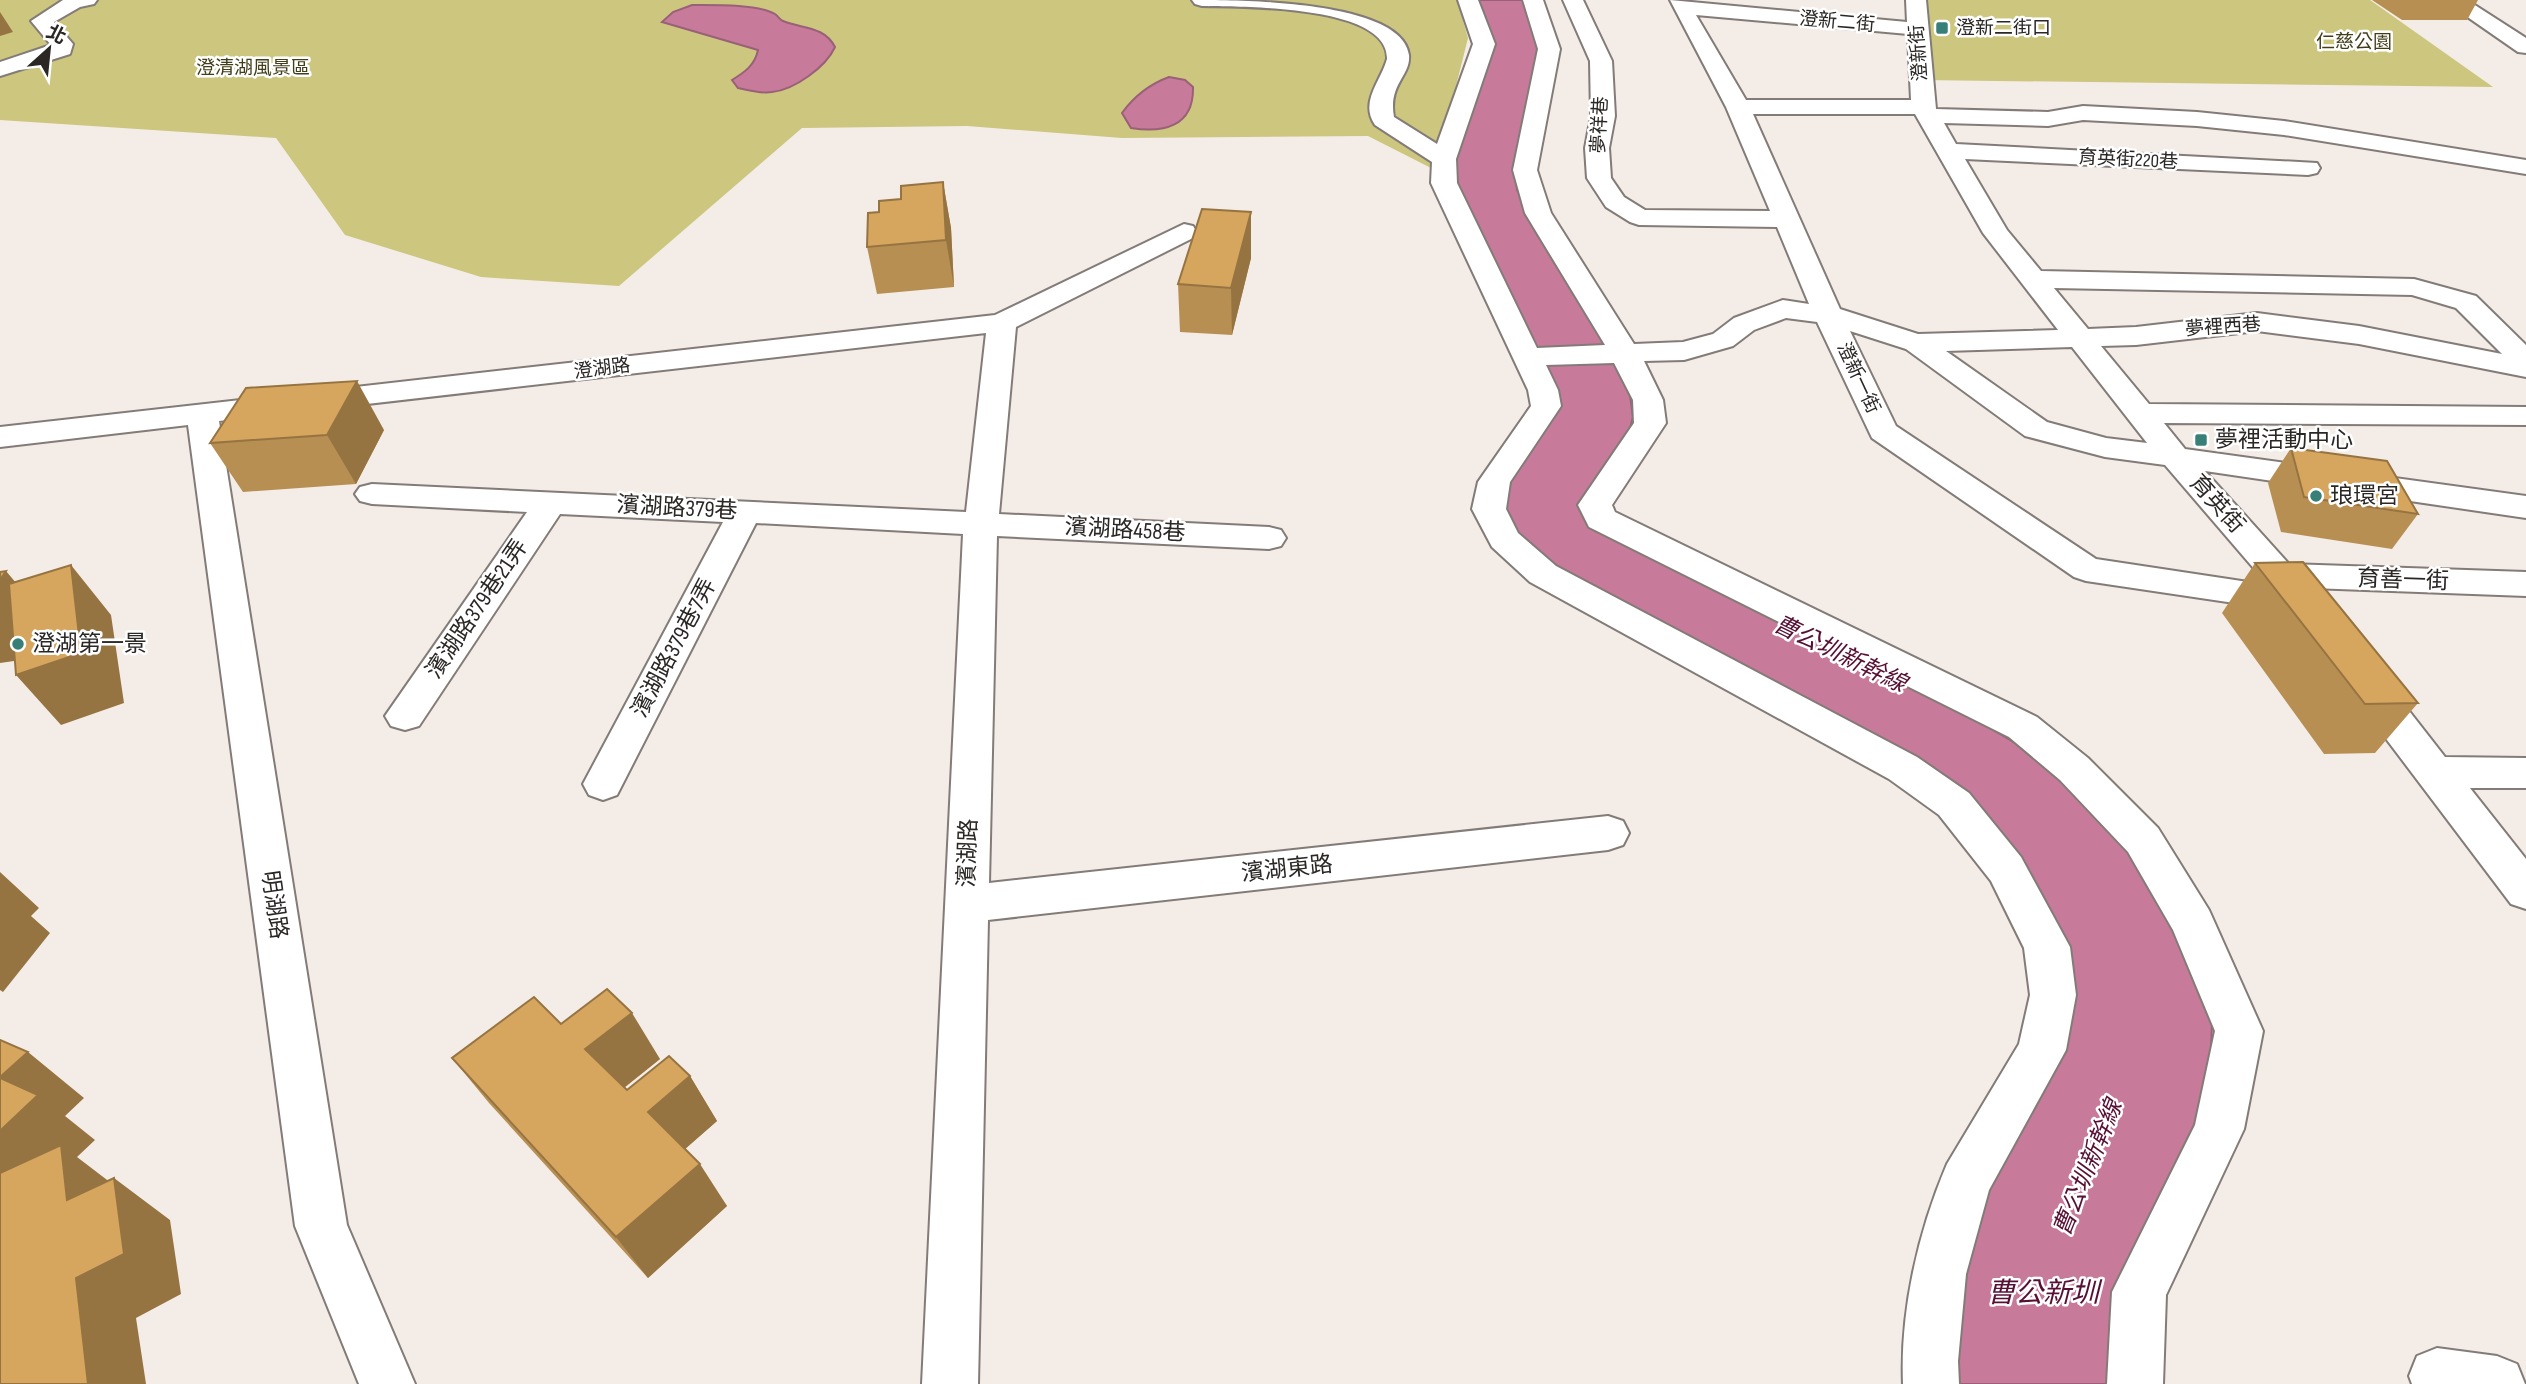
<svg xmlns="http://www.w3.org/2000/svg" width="2526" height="1384" font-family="'Sofia Sans Condensed','Noto Sans TC',sans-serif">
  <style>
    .green { fill: #ccc67e }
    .water { fill: #c87a9b; stroke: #996178; stroke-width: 2 }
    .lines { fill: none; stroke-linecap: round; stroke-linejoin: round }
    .minor-casing { stroke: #837b77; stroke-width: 4 }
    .minor { fill: #fff; fill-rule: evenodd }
    .wall { fill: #b88f52 }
    .shaded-wall { fill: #967442 }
    .building { fill: #d6a65f; stroke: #967442; stroke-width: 2 }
    .poi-dot { fill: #387f78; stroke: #fff; stroke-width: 2.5 }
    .labels { text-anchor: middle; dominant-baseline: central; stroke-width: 5; stroke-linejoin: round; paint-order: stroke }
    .far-street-label { font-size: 19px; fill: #2a2725; stroke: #fff }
    .far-poi-label { font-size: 19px; fill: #2a2725; stroke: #fff; text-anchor: start }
    .far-park-label { font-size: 19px; fill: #423e1a; stroke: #fff }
    .poi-label { font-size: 23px; fill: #2a2725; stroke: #fff; text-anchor: start }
    .street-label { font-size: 23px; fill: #2a2725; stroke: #fff }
    .water-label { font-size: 24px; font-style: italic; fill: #571035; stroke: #fff }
    .near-water-label { font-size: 28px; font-style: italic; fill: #571035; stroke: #fff }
  </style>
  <rect width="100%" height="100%" fill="#f4ece7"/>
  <path class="green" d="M0,0H1457L1468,38L1435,170L1368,136L1122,138L967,126L802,128L619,286L481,277L345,235L276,138L0,120Z
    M1914,0H2370L2493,87L1921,80Z"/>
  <path class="water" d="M1473,0H1523L1540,43L1515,170L1517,190L1629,388L1633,417L1624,450L1593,525L1845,656L1970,716L2025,749L2107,822L2141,869L2182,947L2212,1025L2209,1097L2120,1384H1953L1957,1280L1983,1184L2060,1035L1980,810L1548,571L1511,536L1499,486L1550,402L1450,186L1451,157L1489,51Z
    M692,5C713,5 758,4 775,14C778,16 780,20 783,21C803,29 824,26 835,47C826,67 794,90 772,92C760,94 749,90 738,88L732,80C745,72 755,65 758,50L662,22L673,12Z
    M1169,77L1185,80L1193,87C1194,127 1163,133 1131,128L1122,113C1135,95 1150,84 1169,77Z"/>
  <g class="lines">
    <g class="minor-casing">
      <path id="minor" d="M63,0H97L94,4L80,7L54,22L73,44L70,54L0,76V62L51,45L31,21Z
        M1192,0C1239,0 1402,0 1409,55C1411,76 1388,84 1394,117L1437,144L1473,44L1458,0H1478L1495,44L1456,159L1457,183L1537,348L1605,345L1525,213L1513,170L1538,49L1523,0H1543L1560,49L1537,170L1551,213L1634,344L1683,342L1713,334L1734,318L1783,300L1809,304L1777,227L1639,225L1630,222L1606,207L1587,178L1585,148L1591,116L1590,61L1563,0H1583L1612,61L1615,116L1609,148L1611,178L1624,197L1645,210L1770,211L1726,107L1670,0L1907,22L1906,0H1926L1936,109L2048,112L2083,106L2197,112L2284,121L2526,160V174L2284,135L2197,126L2083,120L2048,126L1944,123L1956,144L2317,163L2320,168L2317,173L2308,175L1965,159L2007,230L2041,271L2414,279L2476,296L2526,345V377L2359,344L2257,331L2136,345L2101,346L2149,404L2526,407V425L2164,423L2185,449L2526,496V518L2205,471L2289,564L2526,572V596L2311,588L2320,601L2315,610L2302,613L2086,581L2074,577L1872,438L1817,322L1786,318L1754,330L1733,346L1684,360L1644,361L1663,400L1666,423L1612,505L1615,512L2037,717L2088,758L2158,828L2209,910L2263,1031L2244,1129L2166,1295L2163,1384H2107L2112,1292L2195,1125L2215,1031L2173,930L2128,852L2060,780L2009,737L1589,527L1578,505L1634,423L1633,400L1614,363L1546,365L1558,390L1561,406L1510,482L1506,509L1518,533L1556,566L1917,757L1969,793L2021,857L2070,947L2076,995L2066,1050L1989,1190L1966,1274L1958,1361L1959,1384H1903C1900,1311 1918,1232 1947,1164L2019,1044L2030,995L2024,948L1991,881L1939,815L1889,779L1530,582L1492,547L1472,509L1478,482L1531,406L1528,390L1431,183L1432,162L1375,125C1359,102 1381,81 1387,59C1389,4 1239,7 1202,6L1195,4ZM1696,15L1908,34L1911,100H1746ZM1753,114H1915L1983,233L2058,330L1918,334L1840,309ZM2054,288L2412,295L2456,308L2502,354L2359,326L2257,313L2136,327L2088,329ZM1850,331L1906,349L2025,436L2105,457L2165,465L2268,585L2096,559L1896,426ZM2072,347L2147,443L2106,438L2047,422L1946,351Z
        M2443,0H2467L2526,38V53L2518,52Z
        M1184,224L1193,226L1197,232L1193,238L1016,327L999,514L1269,527L1281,530L1286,538L1281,546L1269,549L997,536L989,883L1608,816L1623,821L1629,833L1623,845L1608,850L988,920L978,1384H922L963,534L756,523L617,795L603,800L589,795L583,784L723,522L560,514L419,726L405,730L391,726L385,716L527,512L372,504L360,501L355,494L360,487L372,484L966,512L986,333L219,421L347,1225L415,1384H359L295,1226L188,425L0,447V427L995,315Z
        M2367,671L2381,675L2445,757L2526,758V788H2470L2526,859V909L2511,904L2353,695L2348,685L2353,675Z
        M2437,1348L2497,1356L2517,1364L2525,1384H2412L2409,1376L2417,1356Z"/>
    </g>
    <use href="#minor" class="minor"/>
  </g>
  <path class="wall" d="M2372,0H2478L2467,20H2402Z
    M943,182L951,228L954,287L877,294L867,247L879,212L901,199Z
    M1251,212V258L1232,335L1180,332L1178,284Z
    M384,430L356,484L243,492L210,443Z
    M2291,448L2418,514L2392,549L2281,532L2268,483Z
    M2255,563L2418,703L2375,753L2324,754L2222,613Z
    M561,1024L660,1059L624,1088L627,1090L690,1076L717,1121L685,1149L727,1206L648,1278L489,1103L452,1058Z"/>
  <path class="shaded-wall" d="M0,12L13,32L0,36Z
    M943,182L951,228L954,287L946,240Z
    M1251,212V258L1232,335L1231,288Z
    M357,381L384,430L356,484L327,435Z
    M71,565L111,615L124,703L61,725L16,675Z
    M6,571L48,621L28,659L0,663V580Z
    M0,872L39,908L31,916L50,933L3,992L0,990Z
    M632,1013L660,1059L616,1094L585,1049Z
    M28,1052L84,1098L65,1116L95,1140L77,1157L115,1186L114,1178L170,1220L181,1294L136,1318L146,1384H88L0,1212V1077Z
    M690,1076L717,1121L677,1156L648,1112Z
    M700,1164L727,1206L648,1278L616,1237Z"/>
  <path class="building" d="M943,182L946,240L867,247L868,213L879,212V201L901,199V186Z
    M1202,209L1251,212L1231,288L1178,284Z
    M357,381L327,435L210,443L246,388Z
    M2291,448L2387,461L2418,514L2304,497Z
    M2303,562L2418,703L2365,704L2255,563Z
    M71,565L81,653L16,675L9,584Z
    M6,571L0,580V572Z
    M607,989L632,1013L585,1049L627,1090L669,1056L690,1076L648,1112L700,1164L616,1237L452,1058L534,997L561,1024Z
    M0,1040L28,1052L0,1077Z
    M0,1078L38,1095L0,1131Z
    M61,1145L67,1200L114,1178L124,1254L76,1278L88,1384H0V1173Z"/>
  <g class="poi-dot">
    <rect x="1935" y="21" width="14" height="14" rx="3.5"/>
    <rect x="2194" y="433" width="14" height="14" rx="3.5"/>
    <circle cx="2316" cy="496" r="7"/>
    <circle cx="18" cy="644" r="7"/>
  </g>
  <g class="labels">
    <g class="far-street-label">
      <text transform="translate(1837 22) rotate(5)">澄新二街</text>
      <text transform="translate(1919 53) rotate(-94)">澄新街</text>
      <text transform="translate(1600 125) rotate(-87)">夢祥巷</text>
      <text transform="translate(2128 160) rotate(3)">育英街220巷</text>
      <text transform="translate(2223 327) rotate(-4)">夢裡西巷</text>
      <text transform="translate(602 369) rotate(-7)">澄湖路</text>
      <text transform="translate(1858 378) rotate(65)">澄新一街</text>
    </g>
    <g class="far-poi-label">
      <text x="1956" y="28">澄新二街口</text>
    </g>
    <g class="far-park-label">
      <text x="2354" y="42">仁慈公園</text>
      <text x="253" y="68">澄清湖風景區</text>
    </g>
    <g class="poi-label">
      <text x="2215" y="440">夢裡活動中心</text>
      <text x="2330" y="496">琅環宮</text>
      <text x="32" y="644">澄湖第一景</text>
    </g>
    <g class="street-label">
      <text transform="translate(2217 504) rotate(48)">育英街</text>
      <text transform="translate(677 508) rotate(3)">濱湖路379巷</text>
      <text transform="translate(1125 530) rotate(3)">濱湖路458巷</text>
      <text transform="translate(2403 580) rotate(2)">育善一街</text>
      <text transform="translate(477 609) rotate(-56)">濱湖路379巷21弄</text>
      <text transform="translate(674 648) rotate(-62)">濱湖路379巷7弄</text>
      <text transform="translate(968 853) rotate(-88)">濱湖路</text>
      <text transform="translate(1287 869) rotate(-6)">濱湖東路</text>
      <text transform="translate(274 905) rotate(82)">明湖路</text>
    </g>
    <g class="water-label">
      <text transform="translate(1840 654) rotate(26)">曹公圳新幹線</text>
      <text transform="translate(2088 1168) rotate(-68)">曹公圳新幹線</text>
    </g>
    <g class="near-water-label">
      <text x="2043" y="1293">曹公新圳</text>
    </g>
  </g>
  <g transform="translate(49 49) rotate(27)" stroke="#ffffff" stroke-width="5" paint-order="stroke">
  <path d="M0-5L12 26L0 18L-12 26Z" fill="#2a2725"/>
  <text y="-10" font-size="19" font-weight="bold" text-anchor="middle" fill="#2a2725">北</text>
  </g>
</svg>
